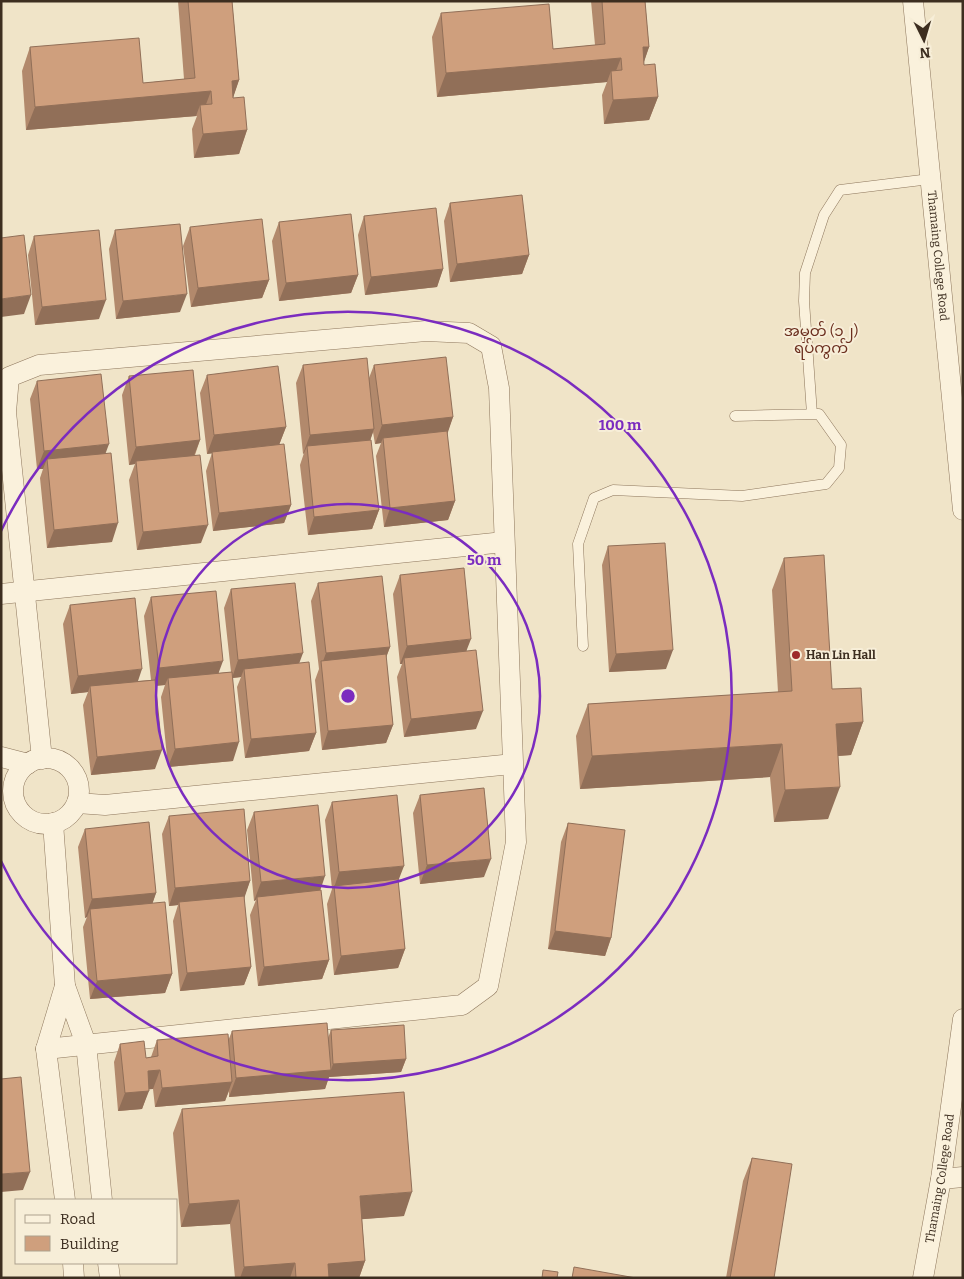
<svg xmlns="http://www.w3.org/2000/svg" width="964" height="1279" font-family="Bitter,'Noto Sans Myanmar',serif">
  <style>
    .lines { fill: none; stroke-linecap: round; stroke-linejoin: round }
    .lane-casing { stroke: #8d765c; stroke-width: 11 }
    .street-casing { stroke: #8d765c; stroke-width: 21 }
    .lane { stroke: #faf1dc; stroke-width: 10 }
    .street { stroke: #faf1dc; stroke-width: 20 }
    .wall { fill: #b2896c }
    .shaded-wall { fill: #916f58 }
    .building { fill: #cf9f7d; stroke: #916f58 }
    .ring { fill: none; stroke: #7b2cbf; stroke-width: 2.5 }
    .poi-dot { fill: #9e2a2b; stroke: #f7eed8; stroke-width: 2 }
    .labels { text-anchor: middle; dominant-baseline: central; stroke-width: 4; stroke-linejoin: round; paint-order: stroke }
    .street-label { font-size: 12px; fill: #3d2e20; stroke: #f7eed8 }
    .poi-label { font-size: 12px; font-weight: bold; fill: #3d2e20; stroke: #f7eed8; text-anchor: start }
    .quarter-label { font-size: 15px; fill: #6b2e1e; stroke: #f7eed8 }
    .centre { fill: #7b2cbf; stroke: #f7eed8; stroke-width: 2.5 }
    .ring-label { font-size: 15px; text-anchor: middle; font-weight: bold; fill: #7b2cbf; stroke: #f7eed8; stroke-width: 4; stroke-linejoin: round; paint-order: stroke }
  </style>
  <rect width="100%" height="100%" fill="#f0e4c8"/>
  <g class="lines">
    <g class="lane-casing">
      <path id="lane" d="M812,414L804,301L805,273L824,215L840,190L930,179
        M583,646L578,544L594,498L613,490L742,496L826,484L839,468L841,445L819,414L735,416"/>
    </g>
    <g class="street-casing">
      <g id="street">
        <path id="s1" d="M913,1L963,510"/>
        <path d="M1,594L504,542"/>
        <path d="M1,757L28,764"/>
        <circle cx="46" cy="791" r="33"/>
        <path d="M42,759L6,412L9,377L39,365L426,331L469,333L491,346L499,388L516,842L488,986L462,1005L46,1049"/>
        <path d="M77,803L105,805L512,764"/>
        <path d="M53,823L65,986L86,1044L102,1200"/>
        <path d="M65,986L46,1049L65,1200"/>
        <path d="M941,1179L963,1177"/>
        <path d="M73,1263L74,1278"/>
        <path d="M108,1263L110,1278"/>
        <path id="s2" d="M923,1278L941,1179L963,1019"/>
      </g>
    </g>
    <use href="#lane" class="lane"/>
    <use href="#street" class="street"/>
  </g>
  <path class="wall" d="M178,1H232L239,80L233,97V98L247,130L239,154L194,158L192,129L197,116L26,130L22,71L30,47L143,83L184,79Z
    M591,1H645L649,47L644,62V65L658,97L649,120L604,124L602,95L607,82L437,97L432,37L441,13L553,49L595,45Z
    M450,203L529,255L522,274L450,282L444,221Z
    M364,216L443,269L437,287L365,295L358,235Z
    M279,222L358,275L351,293L279,301L272,241Z
    M190,227L269,280L262,298L191,307L183,246Z
    M115,230L180,312L116,319L109,249Z
    M34,236L99,319L35,325L28,255Z
    M303,365L369,378L374,365L453,417L447,433L455,501L448,520L384,527L376,456L381,443L375,444L373,432L370,440L379,510L372,529L308,535L300,465L304,453L303,454L296,383Z
    M207,375L286,427L279,445L291,505L284,523L213,531L206,471L212,453L207,454L200,393Z
    M129,376L200,440L195,455L201,543L137,550L129,480L135,464L129,465L122,395Z
    M37,381L105,454L112,542L47,548L40,478L43,469H37L30,399Z
    M608,546L666,669L609,672L602,565Z
    M784,558L832,689L863,722L851,755L838,756L828,819L774,822L770,777L580,789L576,736L588,704L778,692L772,590Z
    M400,575L467,651L476,729L404,737L397,677L402,664H400L393,594Z
    M318,583L390,647L386,658L393,725L386,743L322,750L315,680L319,669L311,601Z
    M231,589L299,663L316,733L309,751L245,758L237,687L241,677L233,678V761L168,767L161,697L165,685L155,686V769L91,775L83,705L88,692L71,694L63,624L70,605L138,681L151,680L144,616L151,597L219,673L231,672L224,608Z
    M420,795L484,877L420,884L413,813Z
    M332,802L398,881L405,949L398,968L334,975L327,904L332,889L325,820Z
    M254,812L320,890L329,960L322,979L258,986L250,915L256,900L254,901L247,830Z
    M169,816L250,881L244,897L251,967L244,985L180,991L173,921L178,905L169,906L162,834Z
    M568,823L611,938L605,956L548,949L561,842Z
    M85,829L156,893L152,904L172,974L165,993L90,999L83,927L87,917L85,918L78,847Z
    M331,1030L406,1059L401,1072L329,1077L325,1089L229,1097V1091L225,1101L155,1107L153,1089H149L142,1109L118,1111L114,1062L120,1044L146,1058L151,1057L157,1040L228,1041L232,1031L328,1038Z
    M182,1109L404,1216L362,1219L365,1261L359,1278H235L230,1224L181,1227L173,1133Z
    M752,1158L774,1278H726L743,1181Z"/>
  <path class="shaded-wall" d="M643,47H649L641,70Z
    M621,58L612,81L611,71L607,82L437,97L446,73Z
    M239,80L231,104L232,81Z
    M211,91L202,115L200,105L196,116L26,130L35,107Z
    M658,97L649,120L604,124L613,100Z
    M247,130L239,154L194,158L203,134Z
    M529,255L522,274L450,282L457,264Z
    M443,269L437,287L365,295L371,277Z
    M358,275L351,293L279,301L286,283Z
    M269,280L262,298L191,307L198,288Z
    M187,294L180,312L116,319L123,301Z
    M31,295L24,314L1,317V299Z
    M106,300L99,319L35,325L42,307Z
    M453,417L447,435L383,438L381,443L375,444L382,425Z
    M286,427L279,445L207,454L214,435Z
    M374,429L368,447L307,446L304,453L303,454L310,435Z
    M200,440L193,458L136,461L135,464L129,465L136,447Z
    M109,444L102,463L47,459L43,469H37L44,451Z
    M455,501L448,520L384,527L390,508Z
    M291,505L284,523L213,531L219,513Z
    M379,510L372,529L308,535L314,517Z
    M118,523L112,542L47,548L54,530Z
    M208,525L201,543L137,550L143,532Z
    M471,639L464,657L404,658L402,664H400L407,646Z
    M390,647L383,665L322,664L326,653Z
    M673,650L666,669L609,672L616,654Z
    M303,653L296,672L244,669L241,677L232,678L238,660Z
    M223,661L216,680L168,678L165,685L152,686L159,668Z
    M142,669L136,687L90,686L88,692L71,694L78,676Z
    M483,711L476,729L404,737L411,719Z
    M863,722L851,755L824,757L836,724Z
    M393,725L386,743L322,750L328,731Z
    M316,733L309,751L245,758L251,739Z
    M239,742L233,761L168,767L175,749Z
    M782,744L770,777L580,789L592,756Z
    M162,750L155,769L91,775L97,757Z
    M840,787L828,819L774,822L785,790Z
    M491,859L484,877L420,884L427,865Z
    M404,866L397,884L334,888L339,872Z
    M325,876L319,894L257,897L256,900L254,901L261,882Z
    M250,881L244,899L179,902L178,905L169,906L175,888Z
    M156,893L150,911L90,909L87,917L85,918L92,899Z
    M555,931L611,938L605,956L548,949Z
    M405,949L398,968L334,975L341,956Z
    M329,960L322,979L258,986L264,967Z
    M251,967L244,985L180,991L187,973Z
    M172,974L165,993L90,999L97,981Z
    M406,1059L401,1072L329,1077L325,1089L229,1097L236,1078L331,1070L333,1064Z
    M160,1070L153,1089L141,1090L148,1071Z
    M232,1082L225,1101L155,1107L162,1088Z
    M149,1091L142,1109L118,1111L125,1093Z
    M30,1172L23,1190L1,1192V1174Z
    M412,1192L404,1216L352,1220L360,1196Z
    M239,1200L230,1224L181,1227L189,1204Z
    M365,1261L359,1278H322L328,1264Z
    M295,1263L290,1278H240L244,1267Z"/>
  <path class="building" d="M188,1H232L239,80L232,81L233,98L244,97L247,130L203,134L200,105L212,104L211,91L35,107L30,47L139,38L143,83L195,78Z
    M602,1H645L649,47H643L644,65L655,64L658,97L613,100L611,71L622,70L621,58L446,73L441,13L549,4L553,49L605,44Z
    M522,195L529,255L457,264L450,203Z
    M436,208L443,269L371,277L364,216Z
    M351,214L358,275L286,283L279,222Z
    M262,219L269,280L198,288L190,227Z
    M180,224L187,294L123,301L115,230Z
    M99,230L106,300L42,307L34,236Z
    M24,235L31,295L1,299V238Z
    M446,357L453,417L382,425L374,365Z
    M367,358L374,429L310,435L303,365Z
    M278,366L286,427L214,435L207,375Z
    M193,370L200,440L136,447L129,376Z
    M101,374L109,444L44,451L37,381Z
    M447,431L455,501L390,508L383,438Z
    M371,440L379,510L314,517L307,446Z
    M284,444L291,505L219,513L212,452Z
    M111,453L118,523L54,530L47,459Z
    M200,455L208,525L143,532L136,461Z
    M665,543L673,650L616,654L608,546Z
    M824,555L832,689L861,688L863,722L836,724L840,787L785,790L782,744L592,756L588,704L792,691L784,558Z
    M464,568L471,639L407,646L400,575Z
    M382,576L390,647L326,653L318,583Z
    M295,583L303,653L238,660L231,589Z
    M216,591L223,661L159,668L151,597Z
    M135,598L142,669L78,676L70,605Z
    M476,650L483,711L411,719L404,658Z
    M386,654L393,725L328,731L321,661Z
    M309,662L316,733L251,739L244,669Z
    M232,672L239,742L175,749L168,678Z
    M155,680L162,750L97,757L90,686Z
    M484,788L491,859L427,865L420,795Z
    M397,795L404,866L339,872L332,802Z
    M318,805L325,876L261,882L254,812Z
    M244,809L250,881L175,888L169,816Z
    M149,822L156,893L92,899L85,829Z
    M568,823L625,830L611,938L555,931Z
    M398,879L405,949L341,956L334,886Z
    M321,890L329,960L264,967L257,897Z
    M244,896L251,967L187,973L179,902Z
    M165,902L172,974L97,981L90,909Z
    M327,1023L331,1070L236,1078L232,1031Z
    M404,1025L406,1059L333,1064L331,1030Z
    M228,1034L232,1082L162,1088L160,1070L148,1071L149,1091L125,1093L120,1044L144,1041L146,1058L158,1056L157,1040Z
    M21,1077L30,1172L1,1174V1079Z
    M404,1092L412,1192L360,1196L365,1261L328,1264L329,1278H296L295,1263L244,1267L239,1200L189,1204L182,1109Z
    M752,1158L792,1164L774,1278H730Z
    M574,1267L636,1278H572Z
    M543,1270L558,1272L557,1278H542Z"/>
  <g class="ring">
    <circle cx="348" cy="696" r="192"/>
    <path d="M1 531A384 384 0 1 1 1 861"/>
  </g>
  <circle class="poi-dot" cx="796" cy="655" r="5"/>
  <g class="labels">
    <g class="street-label">
      <text stroke="none"><textPath href="#s1" startOffset="256">Thamaing College Road</textPath></text>
      <text stroke="none"><textPath href="#s2" startOffset="101">Thamaing College Road</textPath></text>
    </g>
    <g class="poi-label">
      <text x="806" y="655">Han Lin Hall</text>
    </g>
    <g class="quarter-label">
      <text x="821" y="331">အမှတ် (၁၂)<tspan x="821" dy="17">ရပ်ကွက်</tspan></text>
    </g>
  </g>
  <circle cx="348" cy="696" r="8" class="centre"/>
  <g class="ring-label">
    <text x="620" y="430">100 m</text>
    <text x="484" y="565">50 m</text>
  </g>
  <rect width="964" height="1279" fill="none" stroke="#3d2e20" stroke-width="5"/>
  <rect x="15" y="1199" width="162" height="65" fill="#f7eed8" stroke="#ada18e"/>
  <rect x="25" y="1215" width="25" height="8" fill="#faf1dc" stroke="#ada18e"/>
  <text x="60" y="1224" font-size="15" fill="#3d2e20">Road</text>
  <rect x="25" y="1236" width="25" height="15" fill="#cf9f7d" stroke="#ada18e"/>
  <text x="60" y="1249" font-size="15" fill="#3d2e20">Building</text>
  <g transform="translate(924 40) rotate(175)" stroke="#f7eed8" stroke-width="4" paint-order="stroke">
  <path d="M0-4L9 19L0 12L-9 19Z" fill="#3d2e20"/>
  <text y="-8" font-size="14" font-weight="bold" text-anchor="middle" fill="#3d2e20">N</text>
  </g>
</svg>
